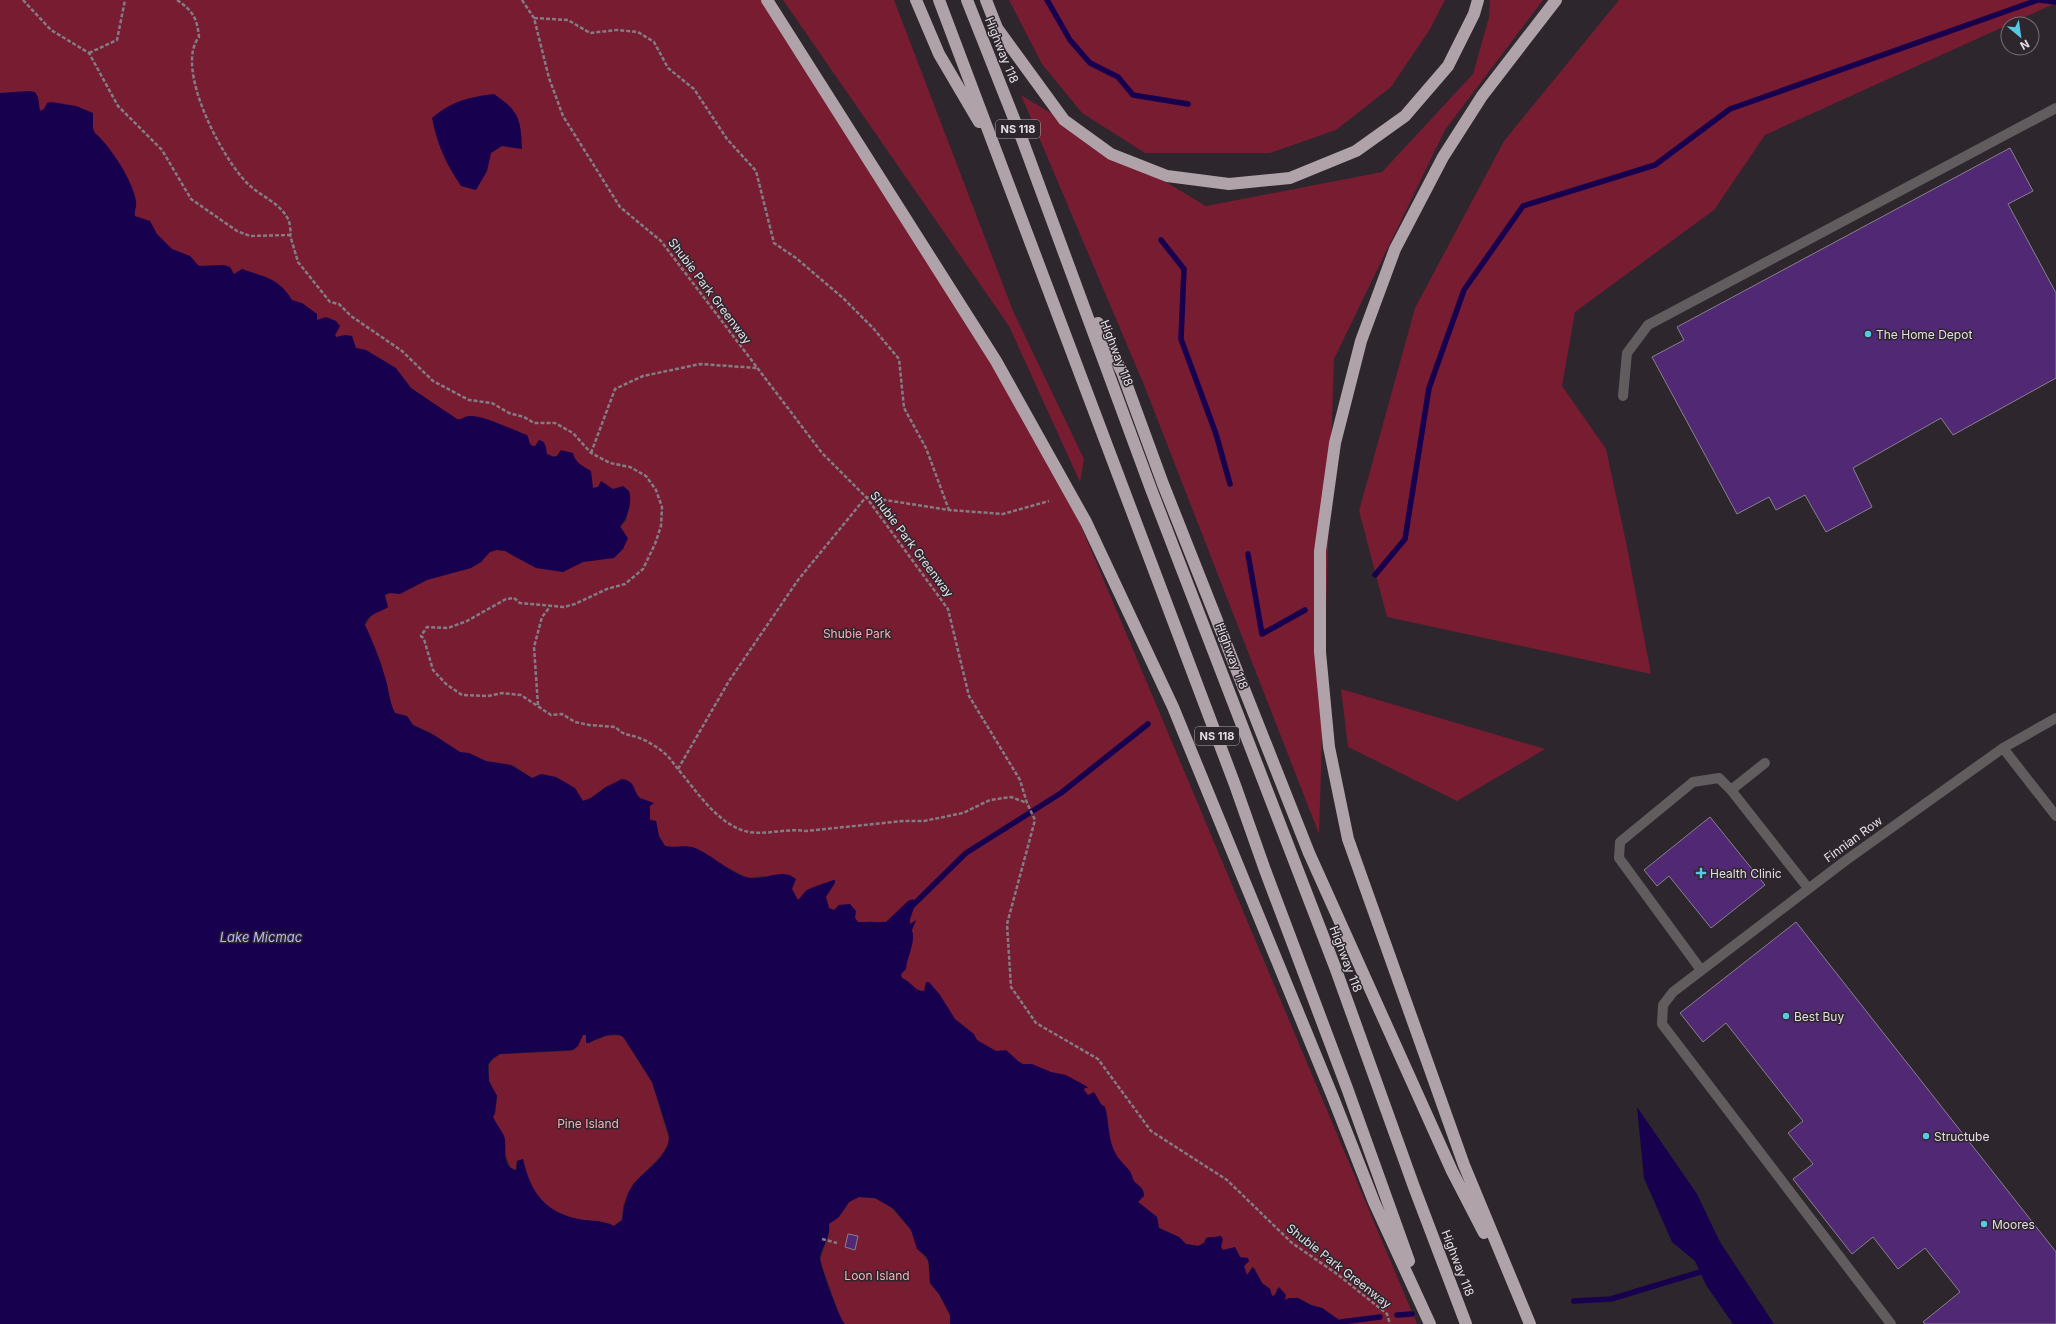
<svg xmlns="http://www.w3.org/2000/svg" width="2056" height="1324" font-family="Inter,sans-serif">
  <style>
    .green { fill: #771c31 }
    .water { fill: #17004e; fill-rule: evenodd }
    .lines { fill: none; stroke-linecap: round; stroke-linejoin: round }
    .stream { stroke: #17004e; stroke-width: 5.5 }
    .building { fill: #502874; stroke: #86828c }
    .path { stroke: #837d83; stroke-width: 2.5; stroke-dasharray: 4 2; stroke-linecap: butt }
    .minor { stroke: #615c5e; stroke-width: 10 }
    .highway { stroke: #afa2a8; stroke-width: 12 }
    .poi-dot { fill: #58c9e3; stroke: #2d262d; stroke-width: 1.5 }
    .labels { text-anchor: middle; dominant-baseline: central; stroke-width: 3; stroke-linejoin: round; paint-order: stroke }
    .shield { fill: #2d262d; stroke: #aca7ac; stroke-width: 1 }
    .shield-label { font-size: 11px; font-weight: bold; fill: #e3dee3 }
    .street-label { font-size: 12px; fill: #e3dee3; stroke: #2d262d }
    .poi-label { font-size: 12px; fill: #e3dee3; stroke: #2d262d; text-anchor: start }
    .park-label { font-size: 12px; fill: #fdadb6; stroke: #2d262d }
    .water-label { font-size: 13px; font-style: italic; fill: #b6b8fb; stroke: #2d262d }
  </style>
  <rect width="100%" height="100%" fill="#2d262d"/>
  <path class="green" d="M0,0H770L1041,431L1417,1324H1345L1322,1308L1311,1305L1298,1298L1285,1300L1277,1288L1276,1293L1272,1297L1270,1289L1262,1283L1255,1269L1252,1267L1247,1276L1244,1266L1249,1261L1240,1257L1236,1249L1223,1250L1215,1238L1208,1237L1204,1243L1198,1246L1186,1244L1179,1237L1159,1228L1157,1217L1138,1202L916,1043L871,921L862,923L822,913L800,898L798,900L765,876L747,878L690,847L675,848L665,846L659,836L656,821L650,820L636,792L607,786L591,798L583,801L575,788L532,778L514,766L486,761L452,750L431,733L413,725L407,716L395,713L389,702L382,696L381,664L365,625L385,595L492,549L505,551L521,560L578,565L624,531L620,526L626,521L630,502L600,483L598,487L593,488L557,456H550L448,419L340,337L336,338L335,335L339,328L317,321L316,317L158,248L138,218L134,217V212L44,109L40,111L7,93H0Z
    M783,0H894L1013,311L1084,459L1080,482L1009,326Z
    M1009,0H1445L1430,29L1391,87L1336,130L1270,153H1145L1082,113L1042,64Z
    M1490,0H1543L1445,130L1334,359L1319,834L1144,385L1021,95L1206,206L1382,172L1473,74L1489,17Z
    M1619,0H2056V3L1765,135L1714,210L1575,312L1562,386L1606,449L1626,542L1651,674L1387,617L1359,511L1415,308L1504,141Z
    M1341,689L1545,749L1457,801L1348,747Z
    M583,1035H586V1043H589L606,1036L621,1035L624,1038L652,1082L669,1139L668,1145L659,1158L633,1184L623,1206L622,1220L614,1226C604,1221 595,1221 584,1220C546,1215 531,1195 523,1160L517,1161L516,1170L511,1168L505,1155V1140L493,1117L495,1113L497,1096L489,1081V1064L494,1058L500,1054L570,1051L578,1046L581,1036Z
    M859,1197L875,1198L890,1206L911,1230L920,1251L928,1261L930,1283L939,1294L950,1315V1324H845L841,1320L820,1260L829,1233L828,1224L842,1213L849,1202Z"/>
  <path class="water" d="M29,91L35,92L38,97L40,111L44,109L47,103L51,102L76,106L93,113V128L95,133C111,147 133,181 136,201C137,207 134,211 135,216L150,221L157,234L172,249L190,256L199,266L224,265L230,267L234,274L242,269C264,277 279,278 292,300L302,303L317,314V320L326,317L336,321L340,326L335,335L336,337L345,335L352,336L356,348L366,350L396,368L411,388L457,419C463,420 464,416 469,416C484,415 512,430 527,435C530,440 528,446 535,446L539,440C546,441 546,448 547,454L554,457L557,456L561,450L573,453C575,463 583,466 591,471L593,488L598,487L601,481L613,489L623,486L629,491C633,501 627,519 620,527L628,538L623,549L614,558L583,562L563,572L536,568L505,551L497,550L490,552L481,562L471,568L427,580L400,594L389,593L385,595L388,607C381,612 367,614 365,625C373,642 380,659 385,677C389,689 389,701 395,713L407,716L413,725L434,735L460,752L469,753L486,761L511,765L532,778L541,774L556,777L575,788L583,801L591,798L606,787L622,779C637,782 632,790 640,798L654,803L650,806V820L656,821L659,836L665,846C674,848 685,845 692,847C709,852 728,872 746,877C763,883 781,866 796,879L792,889L798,900C801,897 804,892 807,890C811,888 832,880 835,880V883L826,897L829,908L834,910L839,905L850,904L856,911L855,918L858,922H886L908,901L913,899C917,908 909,916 910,924L916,920L912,930C916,943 907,956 906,969L901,974L902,978C911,981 915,992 924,991L926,982H929L940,995L955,1019L974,1034L977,1040L996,1051L1006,1050L1018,1061L1023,1064H1032L1051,1072L1066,1075L1086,1086L1088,1088H1085L1084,1090L1088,1095L1094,1092L1101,1104L1105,1107C1110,1124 1107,1140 1117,1156C1120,1161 1125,1165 1129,1170C1132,1173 1132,1178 1134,1181C1139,1187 1144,1187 1144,1196L1138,1202L1157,1217L1159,1228L1179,1237L1186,1244L1198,1246L1204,1243L1206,1238L1221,1236L1223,1239L1221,1247L1223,1250L1235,1247L1240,1257L1248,1258L1249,1261L1244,1266L1247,1275L1253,1267L1262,1283L1270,1289L1272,1296L1275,1295L1279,1287L1286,1295L1285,1300L1289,1298H1298L1311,1305L1322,1308L1345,1324H950V1315L939,1294L930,1283L929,1264L927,1257L917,1249L911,1230L894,1209L875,1198L859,1197L849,1202L839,1217L829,1224C831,1236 822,1246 820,1257C819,1264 840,1320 845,1324H0V93ZM583,1035H586V1043H589C598,1038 615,1030 624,1038L652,1082L669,1135C670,1157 644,1170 633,1185C625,1195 624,1208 622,1220L614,1226C604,1221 595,1221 584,1220C547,1214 531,1195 523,1159L517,1161L516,1170C500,1167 508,1146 504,1136C501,1129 496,1124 493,1117L495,1113L497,1096L489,1081L488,1065L491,1060L500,1054L573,1050L578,1046Z
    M494,94C519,111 521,119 522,149L502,146L491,153L487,171L476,190L461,186C446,164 437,144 432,118C452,101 469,97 494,94Z
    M1637,1107L1697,1194L1720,1242L1774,1324H1733L1706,1285L1695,1261L1672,1242L1644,1178Z"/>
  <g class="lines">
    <path class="stream" d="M1047,0L1070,40L1090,63L1118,77L1133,95L1188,104
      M2039,0L2056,2
      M1161,240L1184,269L1181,339L1216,434L1230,484
      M1248,554L1262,634L1305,610
      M1375,575L1405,539L1429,388L1464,290L1523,206L1655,165L1730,109L2038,0
      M909,909L966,853L1061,793L1148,724
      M1574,1301L1611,1299L1700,1272
      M1397,1315L1412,1314
      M1341,1322L1380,1317"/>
  </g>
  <path class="building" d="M2010,148L2033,191L2008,204L2056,293V378L1953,435L1941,418L1853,468L1872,507L1826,532L1805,495L1776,510L1769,497L1737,514L1652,357L1684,340L1677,327Z
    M1710,817L1765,885L1711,928L1669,876L1657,886L1644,870Z
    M1796,922L2056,1252V1324H1925L1923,1322L1960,1292L1925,1248L1898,1269L1873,1237L1852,1254L1793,1179L1813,1164L1788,1133L1803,1121L1726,1023L1703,1042L1680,1013Z
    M848,1234L858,1236L855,1250L845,1247Z"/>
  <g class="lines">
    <path class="path" d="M23,0L51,30L89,53L118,106L162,150L191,199L237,231L250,236L290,235
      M177,0C193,11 197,18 199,37C174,68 222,158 247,183C260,196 279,202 288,219C290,222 290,229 291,233L290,235L298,262L330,302L339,304L351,316L402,351L433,381L469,400L492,403L509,413L524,417L534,423H555L573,433L591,453L610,463L630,467L646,476L656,490L662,507L661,526L655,544L643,569L625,584L607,589L575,604L564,607L520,603L514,598L506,599L467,621L448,628L427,627L421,636L424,639L433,670L446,684L462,695L488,696L502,693L521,695L551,715L562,714L575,722L589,725L616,727C622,735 627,734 637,737C645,740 656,746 663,752C669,756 673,763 677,768C696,790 718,826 749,832C768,835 787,828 806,831L903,821H924L963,813L990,800L1011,797L1027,803
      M522,0L534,18L549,78L563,116L620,207L661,241L822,453L866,497L948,609L969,696L1020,780L1027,803L1035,820L1007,924L1011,987L1036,1023L1098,1059L1151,1131L1227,1180L1292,1243L1337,1274L1387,1314L1390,1324
      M534,18L568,20L590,33L617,30L638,32L654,42L668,68L694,89L727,139L756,171L774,243L796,258L843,298L873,328L899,359L904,408L926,448L949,510
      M89,53L117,40L125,0
      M591,453L615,389L643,376L700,364L757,368
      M538,705L534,647L542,617L549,608
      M678,769L729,681L798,580L866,497L949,510L1003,514L1049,501
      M822,1239L837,1243"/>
    <path class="minor" d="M1623,396L1627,353L1648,325L2056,108
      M2003,748L2056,816
      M1731,790L1765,763
      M1701,970L1619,858L1620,842L1693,782L1719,778L1731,790L1808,888
      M1891,1324L1662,1024L1663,1005L1673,992L1845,861L2003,748L2056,718"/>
    <path class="highway" d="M767,0L996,361L1086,522L1173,707L1332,1095L1374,1202L1430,1324
      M916,0L939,54L979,122
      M939,0L1235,785L1265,870L1347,1088L1409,1261
      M967,0L1022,139L1151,489L1335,967L1414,1187L1466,1324
      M986,0L997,28L1064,120L1111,154L1167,176L1229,184L1290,178L1356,151L1405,116L1448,66L1474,14L1478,0
      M1098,323L1122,372L1163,484L1309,853L1452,1171L1484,1233
      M1530,1324L1464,1165L1348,839L1329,747L1320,652V551L1335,443L1361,341L1395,249L1443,157L1482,96L1556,0"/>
  </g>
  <g class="poi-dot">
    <circle cx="1868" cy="334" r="4"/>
    <path d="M1699 867h4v4h4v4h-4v4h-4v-4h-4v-4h4z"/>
    <circle cx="1786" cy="1016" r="4"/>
    <circle cx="1926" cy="1136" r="4"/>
    <circle cx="1984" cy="1224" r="4"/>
  </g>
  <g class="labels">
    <g class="shield">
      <rect x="996" y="120" width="44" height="18" rx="3"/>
      <rect x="1195" y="727" width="44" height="18" rx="3"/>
    </g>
    <g class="shield-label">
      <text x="1018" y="129">NS 118</text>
      <text x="1217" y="736">NS 118</text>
    </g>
    <g class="street-label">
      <text transform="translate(1002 50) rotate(68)">Highway 118</text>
      <text transform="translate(710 291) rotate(53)">Shubie Park Greenway</text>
      <text transform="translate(1117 353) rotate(69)">Highway 118</text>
      <text transform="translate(912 544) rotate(53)">Shubie Park Greenway</text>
      <text transform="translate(1232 656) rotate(69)">Highway 118</text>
      <text transform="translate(1853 839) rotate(-36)">Finnian Row</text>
      <text transform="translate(1346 959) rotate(69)">Highway 118</text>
      <text transform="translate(1458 1263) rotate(69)">Highway 118</text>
      <text transform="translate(1339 1266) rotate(38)">Shubie Park Greenway</text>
    </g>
    <g class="poi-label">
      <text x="1876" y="334">The Home Depot</text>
      <text x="1710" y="873">Health Clinic</text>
      <text x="1794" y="1016">Best Buy</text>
      <text x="1934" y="1136">Structube</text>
      <text x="1992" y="1224">Moores</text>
    </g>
    <g class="park-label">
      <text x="857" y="633">Shubie Park</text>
      <text x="588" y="1123">Pine Island</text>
      <text x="877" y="1275">Loon Island</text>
    </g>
    <g class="water-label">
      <text x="261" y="937">Lake Micmac</text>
    </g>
  </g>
  <g transform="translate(2020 36) rotate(151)"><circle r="19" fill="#2d262d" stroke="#767076"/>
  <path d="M0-3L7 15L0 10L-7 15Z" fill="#58c9e3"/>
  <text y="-6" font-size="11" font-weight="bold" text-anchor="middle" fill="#e3dee3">N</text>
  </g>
</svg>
